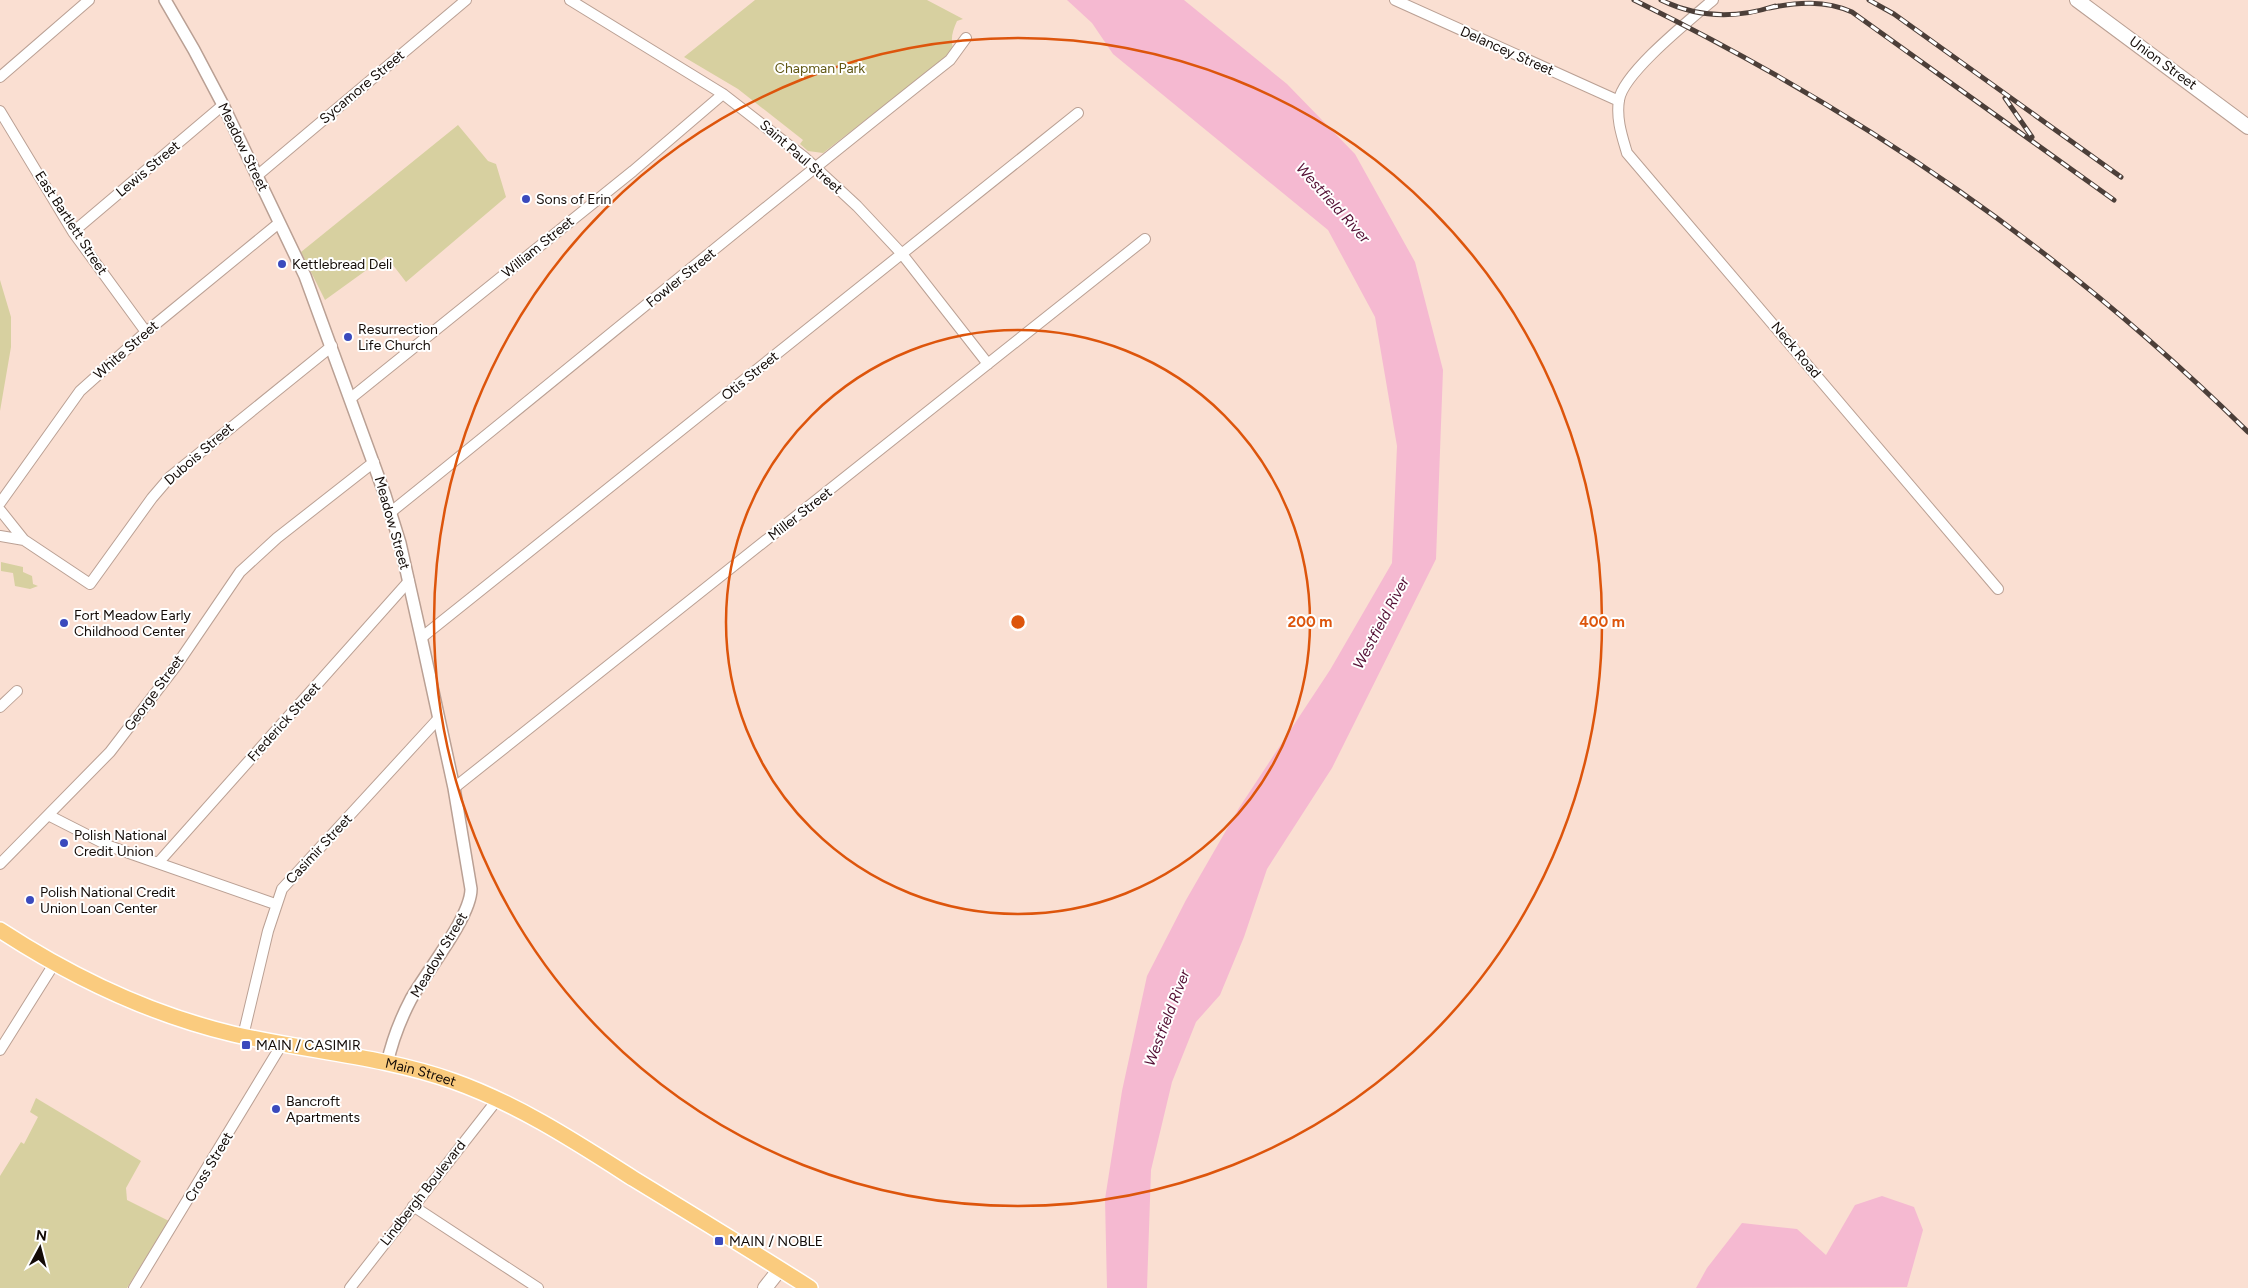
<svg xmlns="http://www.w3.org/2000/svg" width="2248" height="1288" font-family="Figtree,sans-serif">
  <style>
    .green { fill: #d7d0a0 }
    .water { fill: #f5b9d1 }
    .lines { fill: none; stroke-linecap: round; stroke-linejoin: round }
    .minor-casing { stroke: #baa094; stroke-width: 12 }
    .tertiary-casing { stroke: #baa094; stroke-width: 14 }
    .secondary-casing { stroke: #baa094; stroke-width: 16 }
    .primary-casing { stroke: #fff; stroke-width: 18 }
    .minor { stroke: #fff; stroke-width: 10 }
    .tertiary { stroke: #fff; stroke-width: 11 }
    .secondary { stroke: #fff; stroke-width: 14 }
    .primary { stroke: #facb7e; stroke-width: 15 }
    .rail-casing { stroke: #4c3f39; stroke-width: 5 }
    .rail { stroke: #fff; stroke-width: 3; stroke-dasharray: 9; stroke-linecap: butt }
    .ring { fill: none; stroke: #dd550c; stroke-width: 2.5 }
    .poi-dot { fill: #3a4abd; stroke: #fff; stroke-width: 2 }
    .labels { text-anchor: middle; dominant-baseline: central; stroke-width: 4; stroke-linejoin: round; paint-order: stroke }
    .street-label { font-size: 14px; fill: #130b07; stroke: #fff }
    .park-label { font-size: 14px; fill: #615815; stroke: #fff }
    .poi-label { font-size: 14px; fill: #130b07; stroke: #fff; text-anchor: start }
    .water-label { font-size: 15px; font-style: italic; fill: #540f34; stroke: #fff }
    .centre { fill: #dd550c; stroke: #fff; stroke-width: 2.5 }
    .ring-label { font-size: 15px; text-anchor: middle; font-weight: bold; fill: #dd550c; stroke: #fff; stroke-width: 4; stroke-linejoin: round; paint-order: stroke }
  </style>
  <rect width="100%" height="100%" fill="#fadfd2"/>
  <path class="green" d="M755,0H927L963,19L957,21C952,32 950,40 954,51L823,153L808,151L800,144L803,140L738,89L684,57Z
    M458,125L488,161L496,164L506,197L406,282L386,256L325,300L301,252Z
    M0,280L11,317V347L0,411Z
    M1,562L23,567V572L32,576L33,584L38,586L30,589L15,586L13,573L1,571Z
    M36,1098L141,1161L126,1188L127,1200L169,1221L127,1288H0V1176L21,1142L24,1144L38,1117L30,1112Z"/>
  <path class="water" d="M1067,0H1184L1287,84L1355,154L1415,262L1443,370L1436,559L1332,768L1267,869L1244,937L1220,995L1196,1022L1172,1082L1151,1170L1147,1288H1107L1105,1199L1122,1091L1147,976L1186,900L1239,808L1330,670L1392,563L1397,446L1375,317L1328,230L1113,54L1092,23Z
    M1882,1196L1914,1207L1923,1230L1907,1287L1696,1288L1707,1268L1742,1223L1797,1229L1826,1255L1855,1205Z"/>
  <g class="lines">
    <g class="minor-casing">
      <path id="minor" d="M570,0L723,94L804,157L857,206L902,254L988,364
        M1395,0L1619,101
        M1713,0C1691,19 1623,73 1619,100C1616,119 1622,136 1627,153L1998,589
        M0,77L89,0
        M0,111L73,232L146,332
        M258,175L466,0
        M73,232L223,105
        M351,398L633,171L723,94
        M0,503L80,391L146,332L279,223
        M0,510L24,540
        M391,512C578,362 762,208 950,60L966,38
        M0,536L24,540L90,584L152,498L170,477L332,346
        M421,638L1078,113
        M0,707L17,691
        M454,788L1145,239
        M48,815L109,846L275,904
        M158,863L409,581
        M0,864L110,752L176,666L240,572L277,538L374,462
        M243,1036L268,931L282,889L439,718
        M0,1050L54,964
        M413,1206L538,1288
        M134,1288L282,1044
        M350,1288L497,1100"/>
    </g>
    <g class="tertiary-casing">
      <path id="tertiary" d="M165,0L194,50L223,105L305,276L385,495L400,543L422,641L454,788L471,889C471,917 426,972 411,999C400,1020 392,1041 387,1064"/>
    </g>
    <g class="secondary-casing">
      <path id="secondary" d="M2077,0L2248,127
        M765,1288L780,1269"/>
    </g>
    <g class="primary-casing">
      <g id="primary">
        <path id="s1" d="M0,930C72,977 149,1014 233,1034C306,1051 382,1056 453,1081C518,1104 576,1142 634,1179C693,1215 752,1251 810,1288"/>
      </g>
    </g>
    <use href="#minor" class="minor"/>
    <use href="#tertiary" class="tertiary"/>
    <use href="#secondary" class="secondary"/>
    <use href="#primary" class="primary"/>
    <g class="rail-casing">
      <path id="rail" d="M1634,0C1866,114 2064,251 2248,432
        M1661,0C1698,18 1736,19 1775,6
        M1869,0L1894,14L2121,177
        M1769,8C1797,2 1825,0 1852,12L2114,200
        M2005,98L2032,137"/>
    </g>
    <use href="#rail" class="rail"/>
  </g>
  <g class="ring">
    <circle cx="1018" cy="622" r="292"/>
    <circle cx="1018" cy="622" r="584"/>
  </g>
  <g class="poi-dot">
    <circle cx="526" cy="199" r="5"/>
    <circle cx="282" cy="264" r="5"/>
    <circle cx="348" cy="337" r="5"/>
    <circle cx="64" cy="623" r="5"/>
    <circle cx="64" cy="843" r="5"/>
    <circle cx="30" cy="900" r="5"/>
    <rect x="241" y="1040" width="10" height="10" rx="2.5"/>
    <circle cx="276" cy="1109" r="5"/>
    <rect x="714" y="1236" width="10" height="10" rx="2.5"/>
  </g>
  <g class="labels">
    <g class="street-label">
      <text transform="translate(1507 51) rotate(24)">Delancey Street</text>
      <text transform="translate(2163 63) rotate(36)">Union Street</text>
      <text transform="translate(362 87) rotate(-40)">Sycamore Street</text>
      <text transform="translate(243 147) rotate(64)">Meadow Street</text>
      <text transform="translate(801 157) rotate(41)">Saint Paul Street</text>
      <text transform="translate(148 169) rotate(-40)">Lewis Street</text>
      <text transform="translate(71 223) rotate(57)">East Bartlett Street</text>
      <text transform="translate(538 247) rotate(-39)">William Street</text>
      <text transform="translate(681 278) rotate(-39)">Fowler Street</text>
      <text transform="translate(126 350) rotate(-41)">White Street</text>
      <text transform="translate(1796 350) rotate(50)">Neck Road</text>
      <text transform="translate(750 376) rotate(-39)">Otis Street</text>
      <text transform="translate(199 454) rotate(-41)">Dubois Street</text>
      <text transform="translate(800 514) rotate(-38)">Miller Street</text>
      <text transform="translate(392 523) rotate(74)">Meadow Street</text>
      <text transform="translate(154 693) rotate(-54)">George Street</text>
      <text transform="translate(284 722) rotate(-48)">Frederick Street</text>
      <text transform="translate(319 849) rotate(-47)">Casimir Street</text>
      <text transform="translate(439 955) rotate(-59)">Meadow Street</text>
      <text stroke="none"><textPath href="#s1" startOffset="448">Main Street</textPath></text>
      <text transform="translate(209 1167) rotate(-59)">Cross Street</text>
      <text transform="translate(423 1193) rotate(-52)">Lindbergh Boulevard</text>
    </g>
    <g class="park-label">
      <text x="820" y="68">Chapman Park</text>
    </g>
    <g class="poi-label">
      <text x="536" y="199">Sons of Erin</text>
      <text x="292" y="264">Kettlebread Deli</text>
      <text x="358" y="329">Resurrection<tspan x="358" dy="16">Life Church</tspan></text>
      <text x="74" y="615">Fort Meadow Early<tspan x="74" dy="16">Childhood Center</tspan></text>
      <text x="74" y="835">Polish National<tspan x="74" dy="16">Credit Union</tspan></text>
      <text x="40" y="892">Polish National Credit<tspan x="40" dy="16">Union Loan Center</tspan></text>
      <text x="256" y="1045">MAIN / CASIMIR</text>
      <text x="286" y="1101">Bancroft<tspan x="286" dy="16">Apartments</tspan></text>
      <text x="729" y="1241">MAIN / NOBLE</text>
    </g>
    <g class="water-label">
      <text transform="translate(1333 203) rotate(48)">Westfield River</text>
      <text transform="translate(1381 623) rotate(-62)">Westfield River</text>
      <text transform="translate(1167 1018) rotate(-69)">Westfield River</text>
    </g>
  </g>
  <circle cx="1018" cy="622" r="8" class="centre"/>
  <g class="ring-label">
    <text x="1310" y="627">200 m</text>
    <text x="1602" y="627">400 m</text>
  </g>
  <g transform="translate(40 1248) rotate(7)" stroke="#ffffff" stroke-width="4" paint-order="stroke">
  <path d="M0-4L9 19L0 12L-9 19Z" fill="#130b07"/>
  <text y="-8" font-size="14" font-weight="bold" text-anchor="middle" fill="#130b07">N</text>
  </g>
</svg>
